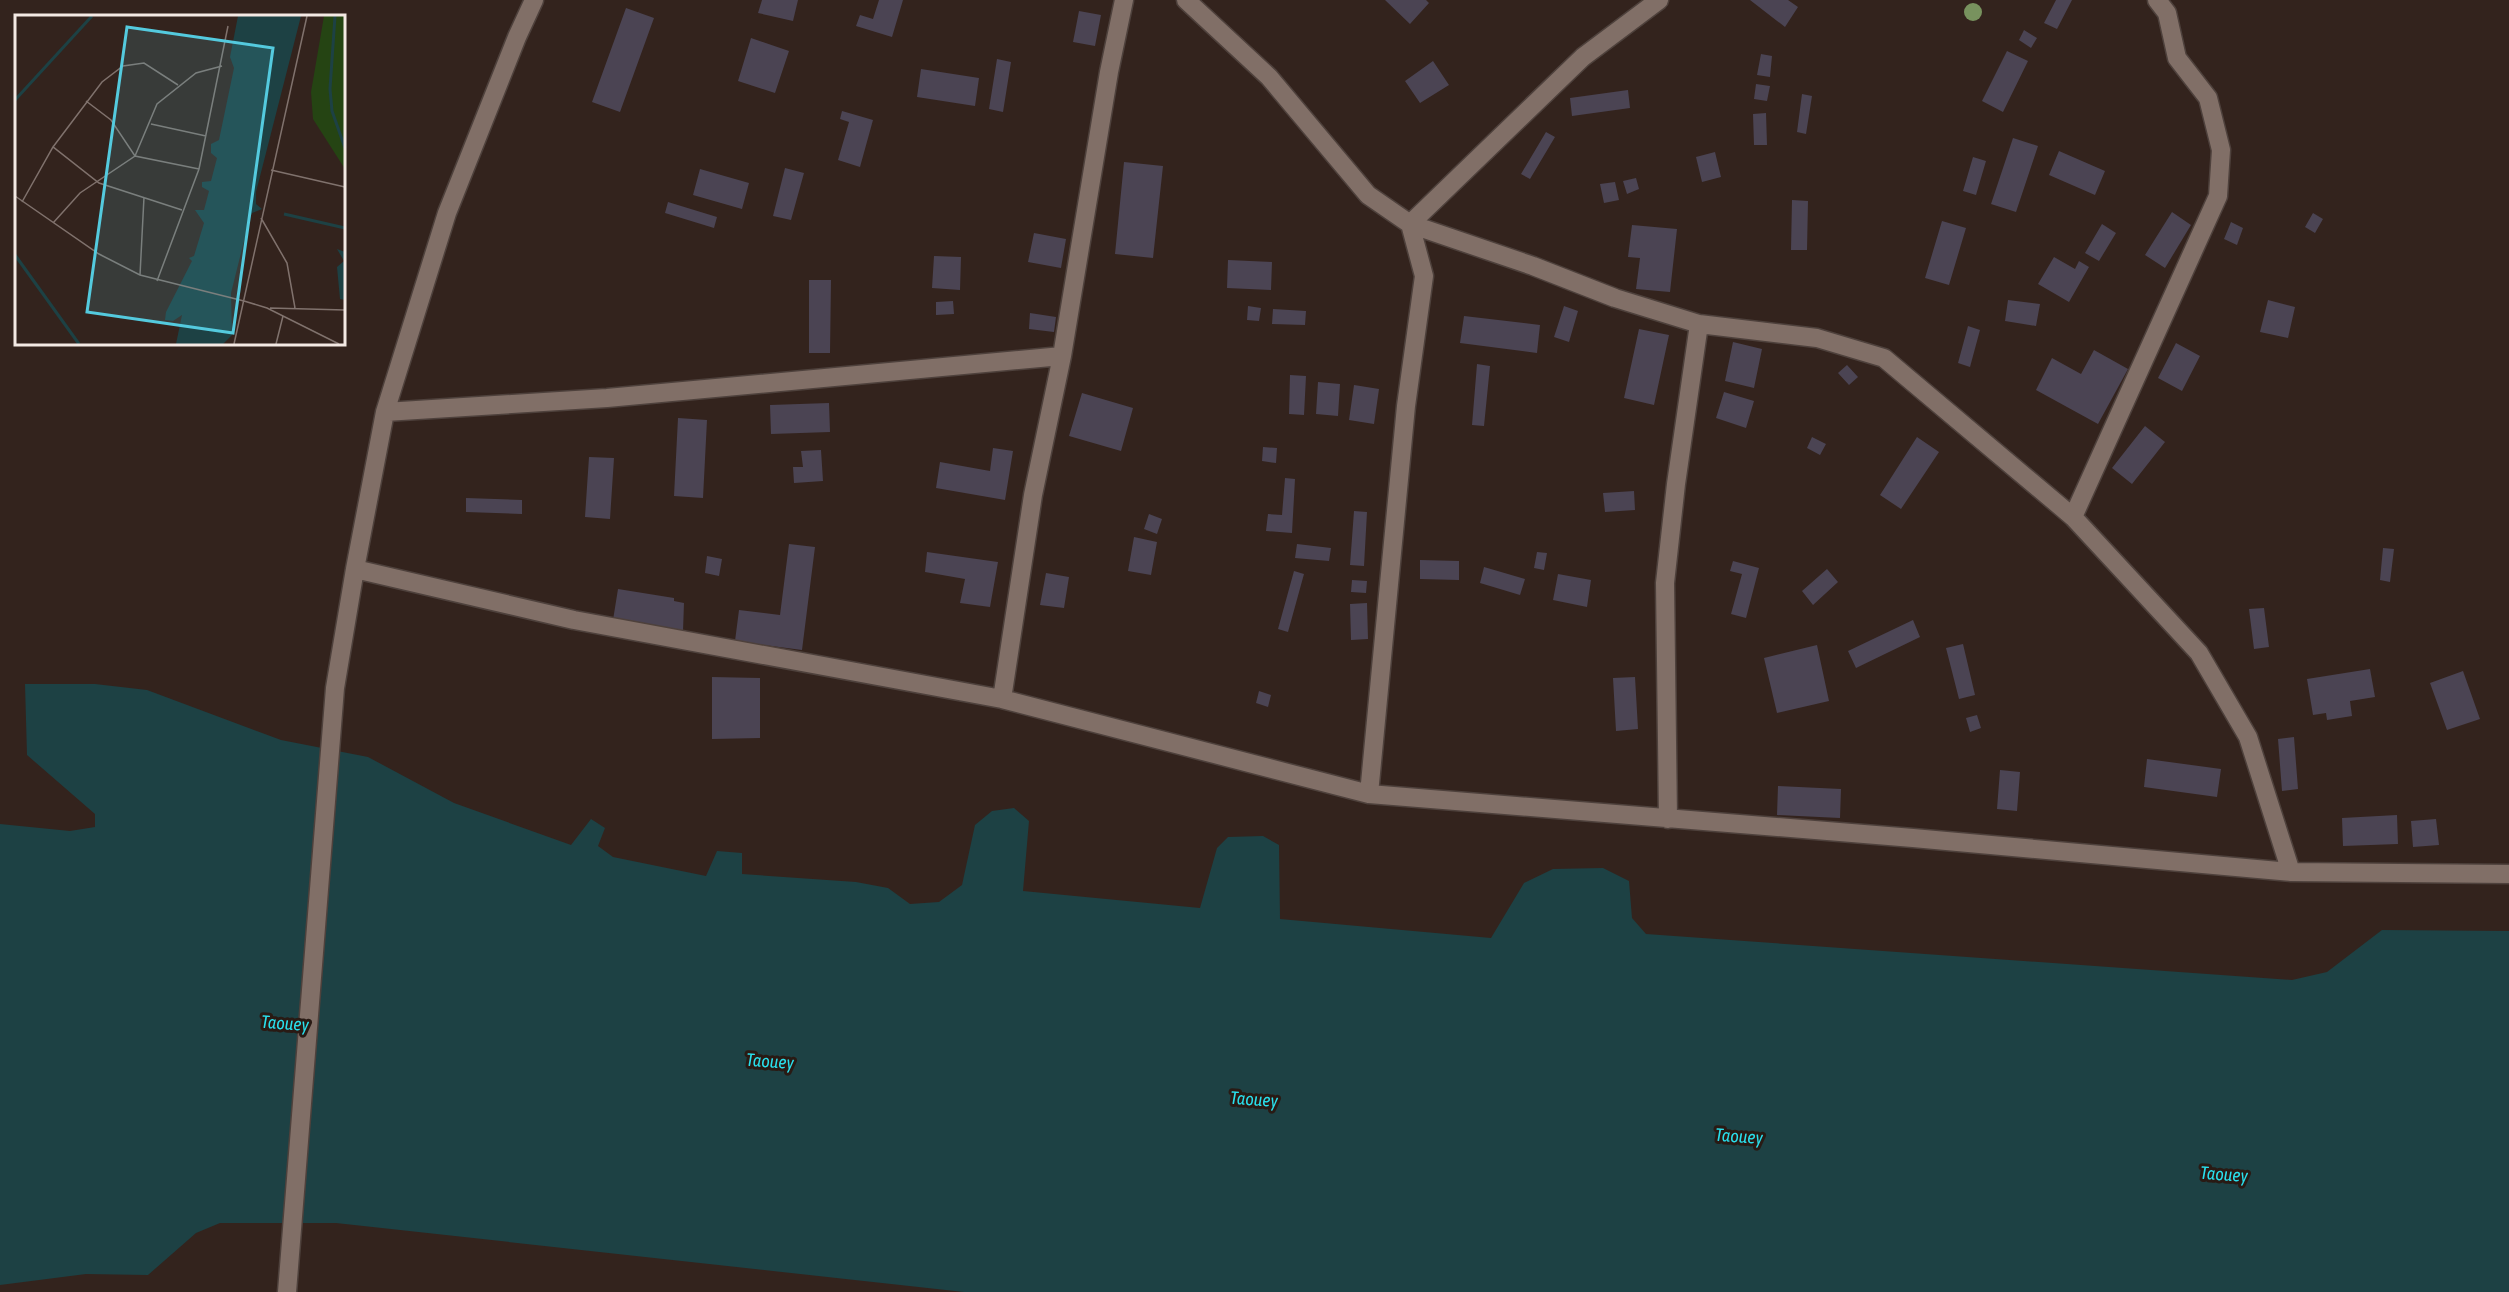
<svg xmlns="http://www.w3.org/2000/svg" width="2509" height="1292" font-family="'Asap Condensed',sans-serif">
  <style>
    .water { fill: #1d4144 }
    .building { fill: #4b4453 }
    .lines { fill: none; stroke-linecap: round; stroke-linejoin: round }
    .minor-casing { stroke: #4e413c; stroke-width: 21 }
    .minor { stroke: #816f67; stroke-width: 18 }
    .tree { fill: #78925e }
    .labels { text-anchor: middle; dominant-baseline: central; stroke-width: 6; stroke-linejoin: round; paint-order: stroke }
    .water-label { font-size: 18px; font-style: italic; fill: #29dfec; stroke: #291a14 }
    .inset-river { fill: none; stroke: #1d4144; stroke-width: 3 }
    .inset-road { fill: none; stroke: #80726d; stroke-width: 1.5 }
    .view { fill: #54cade; fill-opacity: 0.15; stroke: #54cade; stroke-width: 3 }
    .inset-edge { fill: none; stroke: #f4e9e4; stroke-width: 3 }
  </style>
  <rect width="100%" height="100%" fill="#33231d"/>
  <path class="water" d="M25,684H95L147,690L281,740L368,757L454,803L571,845L591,819L605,828L598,846L613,857L706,876L717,851L742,853V874L856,882L888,888L910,904L939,902L962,885L975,825L992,811L1014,808L1029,821L1023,891L1200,908L1217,848L1228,837L1263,836L1279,845L1280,919L1491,938L1524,883L1553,869L1603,868L1629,881L1632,918L1646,934L2292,980L2327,972L2382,930L2509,931V1292H964L336,1223H220L196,1233L148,1275L86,1274L0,1285V824L70,831L95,827V814L27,755Z"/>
  <path class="building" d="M762,0H798L793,21L758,13Z
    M879,0H903L892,37L856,26L860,15L873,19Z
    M1385,0H1426L1429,3L1410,24Z
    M1750,0H1788L1798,7L1785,27Z
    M2056,0H2072L2057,29L2044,23Z
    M626,8L654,18L620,112L592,102Z
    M1079,11L1101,15L1095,46L1073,42Z
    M2024,30L2037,38L2031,48L2019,40Z
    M751,38L789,51L775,93L738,81Z
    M2007,51L2028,61L2003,112L1982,101Z
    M1761,54L1772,56L1770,77L1757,75Z
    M997,59L1011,62L1003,112L989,109Z
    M1433,61L1449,85L1420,103L1405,81Z
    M921,69L979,78L975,106L917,97Z
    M1756,84L1770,86L1767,101L1754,99Z
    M1628,90L1630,108L1572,116L1570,98Z
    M1802,94L1812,96L1806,134L1797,132Z
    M842,111L873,120L860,167L838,160L849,122L840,119Z
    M1766,113L1767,145H1754L1753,114Z
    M1546,132L1555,137L1530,179L1521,174Z
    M2013,138L2038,146L2016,212L1991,204Z
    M2059,151L2105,171L2095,195L2049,175Z
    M1715,152L1721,177L1702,182L1696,157Z
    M1973,157L1986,161L1976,195L1963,191Z
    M1124,162L1163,166L1153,258L1115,254Z
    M785,168L804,173L791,220L773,216Z
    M700,169L749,183L742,209L693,195Z
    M1636,178L1639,189L1627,194L1623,181Z
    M1615,182L1619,200L1604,203L1600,184Z
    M1792,200L1808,201L1807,250H1791Z
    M668,202L717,217L714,228L665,213Z
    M2172,212L2191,225L2165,268L2145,255Z
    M2313,213L2323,219L2315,233L2305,227Z
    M1942,221L1966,228L1949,285L1925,278Z
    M2231,222L2243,228L2237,245L2224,239Z
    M2102,224L2116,233L2099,261L2085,253Z
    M1632,225L1677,229L1670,292L1636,289L1640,258L1628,257Z
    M1034,233L1066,239L1061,268L1028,262Z
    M934,256L961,257L960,290L932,288Z
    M2054,257L2075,269L2079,261L2089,267L2069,302L2038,284Z
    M1228,260L1272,262L1271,290L1227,288Z
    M809,280H831L830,353H809Z
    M2008,300L2040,304L2036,326L2005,321Z
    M2268,300L2295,307L2288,338L2260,332Z
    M953,301L954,314L936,315V302Z
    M1248,306L1261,308L1259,321L1247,320Z
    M1564,306L1578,311L1569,342L1554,337Z
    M1273,309L1306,311L1305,325L1272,324Z
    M1030,313L1056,317L1054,332L1029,329Z
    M1464,316L1540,325L1537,353L1460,343Z
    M1968,326L1980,330L1970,367L1958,363Z
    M1639,329L1669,335L1654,405L1624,398Z
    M1733,342L1762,349L1754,388L1725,381Z
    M2176,343L2200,356L2182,391L2158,378Z
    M2094,350L2128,369L2098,424L2036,390L2052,358L2081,374Z
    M1477,364L1490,366L1484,426L1472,425Z
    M1847,365L1858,377L1849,385L1838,373Z
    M1290,375L1306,376L1304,415L1289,414Z
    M1318,382L1340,384L1338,416L1316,414Z
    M1354,385L1379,389L1374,424L1349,420Z
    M1724,392L1754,401L1746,428L1716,418Z
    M1082,393L1133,408L1121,451L1069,436Z
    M829,403L830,432L771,434L770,405Z
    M678,418L707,420L703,498L674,496Z
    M2145,426L2165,442L2132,484L2112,468Z
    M1812,437L1826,444L1820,455L1807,448Z
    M1917,437L1939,452L1901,509L1880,495Z
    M1263,447L1277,448L1276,463L1262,461Z
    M993,448L1013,451L1005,500L936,488L940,462L990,471Z
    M821,450L823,481L794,483L793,467H803L801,451Z
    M589,457L614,458L610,519L585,517Z
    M1285,478L1295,479L1292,533L1266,531L1268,514L1282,515Z
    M1634,491L1635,510L1605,512L1603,493Z
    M466,498L522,500V514L466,512Z
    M1354,511L1367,512L1364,566L1350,565Z
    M1149,514L1162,519L1157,534L1144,529Z
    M1134,537L1157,542L1151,575L1128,571Z
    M789,544L815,547L802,650L735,641L739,610L780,615Z
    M1297,544L1331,548L1329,561L1295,558Z
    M2383,548L2394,549L2390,582L2380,580Z
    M927,552L998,562L990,607L960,603L965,579L925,572Z
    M1537,552L1547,553L1544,570L1534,568Z
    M707,556L722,559L719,576L705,573Z
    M1420,560L1459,561V580L1420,579Z
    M1733,561L1759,568L1746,618L1731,614L1742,574L1730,571Z
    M1484,567L1525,579L1520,595L1480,583Z
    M1827,569L1838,582L1813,605L1802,591Z
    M1294,571L1304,574L1288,632L1278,629Z
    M1046,573L1069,577L1064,608L1040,605Z
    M1558,574L1591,580L1587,607L1553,600Z
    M1352,580L1367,581L1366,593L1351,592Z
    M618,589L674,598V601L684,603L683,631L613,620Z
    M1367,603L1368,639L1351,640L1350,604Z
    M2264,608L2269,647L2254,649L2249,609Z
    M1913,620L1920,637L1856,668L1848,651Z
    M1963,644L1975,695L1959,699L1946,648Z
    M1817,645L1829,701L1777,713L1764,658Z
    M2370,669L2375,697L2350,701L2352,716L2327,720L2326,713L2313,715L2307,679Z
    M2463,671L2480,719L2447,730L2430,683Z
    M712,677L760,678V738L712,739Z
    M1635,677L1638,729L1616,731L1613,678Z
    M1259,691L1271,695L1268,707L1256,703Z
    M1977,715L1981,728L1970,732L1966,718Z
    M2294,737L2298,789L2282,791L2278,739Z
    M2147,759L2221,769L2217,797L2144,787Z
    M2000,770L2020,772L2017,811L1997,809Z
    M1778,786L1841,789L1840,818L1777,815Z
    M2397,815L2398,844L2343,846L2342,818Z
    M2436,819L2439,845L2413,847L2411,821Z"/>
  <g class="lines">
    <g class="minor-casing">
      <path id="minor" d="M1186,0L1269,77L1368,195L1410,224L1533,266L1615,298L1699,324L1817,338L1884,358L2073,517L2199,653L2248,737L2291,872
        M385,412L607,398L1062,356
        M2073,517L2218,196L2221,150L2208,98L2177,58L2167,13L2157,0
        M355,569L574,620L1002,699L1369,794L1913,838L2291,872L2509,874
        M1002,699L1033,495L1062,356L1109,72L1124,0
        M1369,794L1406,406L1424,276L1410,224L1583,57L1659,0
        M1668,819L1665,583L1676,484L1699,324
        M287,1292L335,688L355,569L385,412L447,213L517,37L534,0"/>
    </g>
    <use href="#minor" class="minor"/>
  </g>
  <circle class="tree" cx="1973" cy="12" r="9"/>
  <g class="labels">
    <g class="water-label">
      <text transform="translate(285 1023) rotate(4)">Taouey</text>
      <text transform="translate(770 1061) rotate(4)">Taouey</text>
      <text transform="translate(1254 1099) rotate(4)">Taouey</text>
      <text transform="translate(1739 1136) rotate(4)">Taouey</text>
      <text transform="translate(2224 1174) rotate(4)">Taouey</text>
    </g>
  </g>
  <g transform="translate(15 15)">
    <rect width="330" height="330" fill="#33231d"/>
    <path d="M309,1H330V154L298,104L296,77Z" fill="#254413"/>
    <path d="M223,1H286L241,177V189L247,194L237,198L234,206L216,278L217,320L208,329H161L167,300L158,306L150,305L151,297L177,246L174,243L179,241L189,208L180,195H189L194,176L187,172V167L196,166L202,143L196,138V129L204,125L219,53L215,42ZM322,234L330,237V285L325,284L322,252L329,246Z" fill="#1d4144"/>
    <path class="inset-river" d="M320,1L315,74L317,96L330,133M0,85L77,1M269,199L330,213M0,240L64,329"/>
    <path class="inset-road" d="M71,86L96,105L120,141L184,154M136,109L191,121M38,132L87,67L108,51L129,48L163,70M256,155L330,172M0,181L84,239L125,260L229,286M7,187L38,132L84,168L167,195M246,203L272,248L280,293M38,208L65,178L120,141L142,89L181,58L207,51M125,260L129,182M142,266L184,154L213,11M229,286L252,293L324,329M255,293L330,295M219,329L292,1M261,329L268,301"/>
    <path class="view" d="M112,12L258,33L218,318L72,297Z"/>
    <rect width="330" height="330" class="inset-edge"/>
  </g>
</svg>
